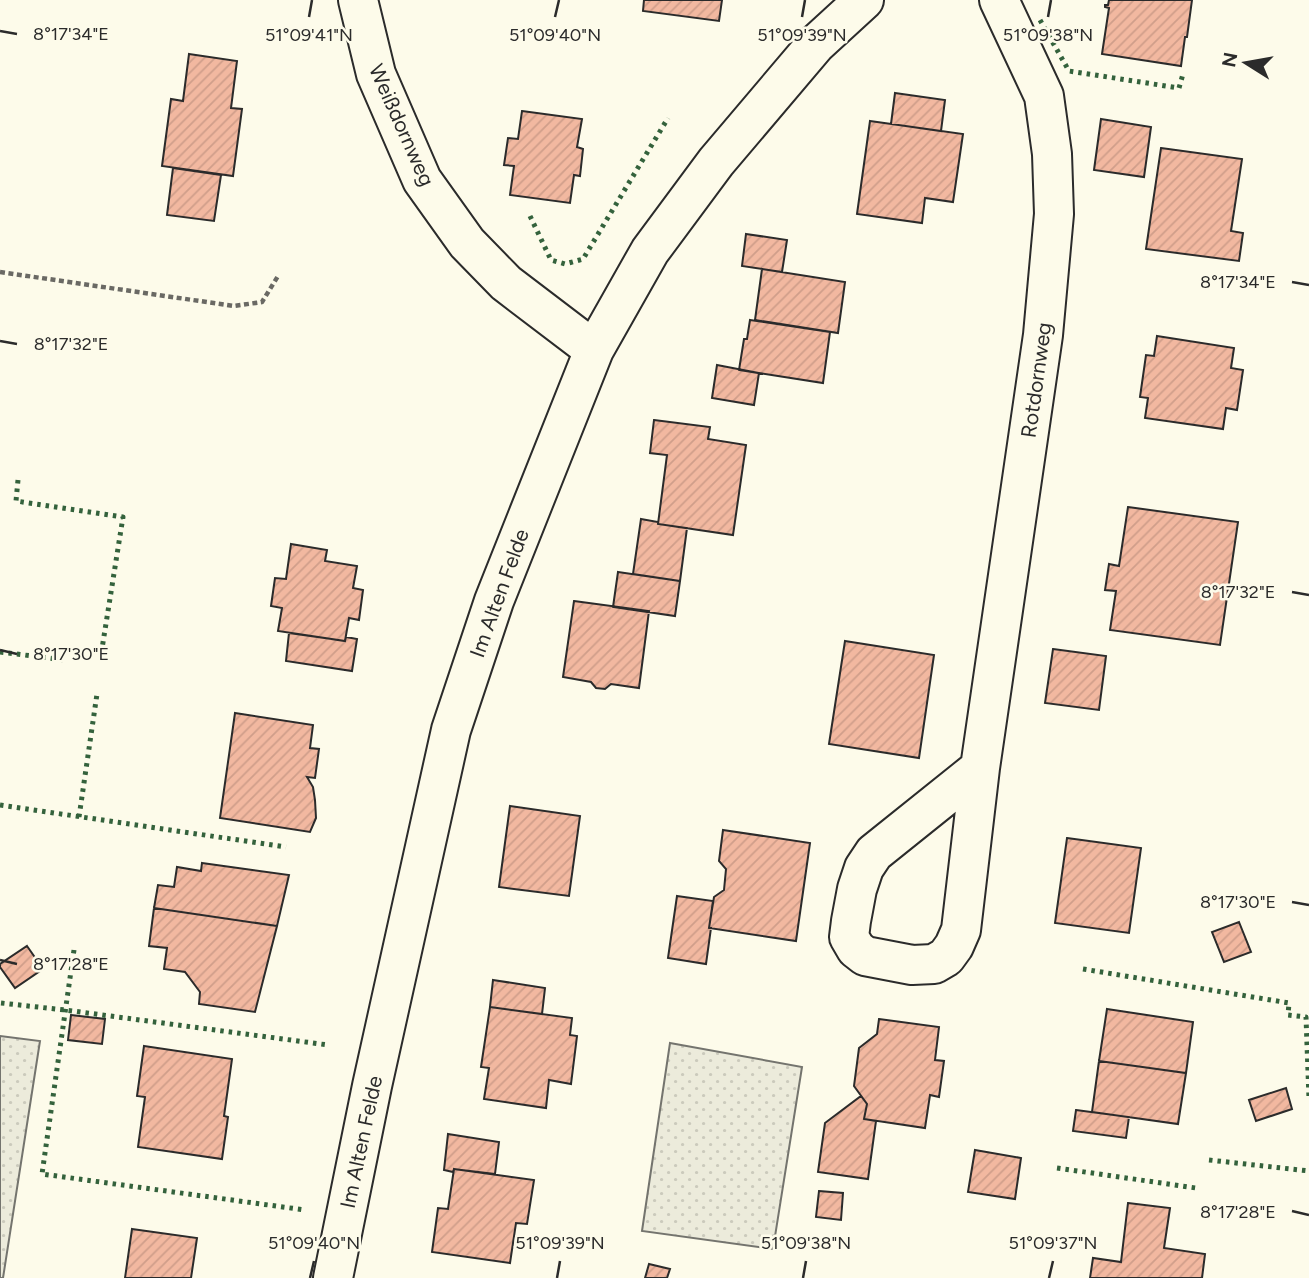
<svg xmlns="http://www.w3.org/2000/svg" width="1309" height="1278" font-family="Figtree,sans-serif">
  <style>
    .grass { fill: url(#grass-dots); stroke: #74746e; stroke-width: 2 }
    .building { fill: url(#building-hatch); stroke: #2b2b2b; stroke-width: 2 }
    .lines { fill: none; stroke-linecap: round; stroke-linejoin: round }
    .minor-casing { stroke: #2b2b2b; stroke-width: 42 }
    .path { stroke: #6a6964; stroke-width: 4.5; stroke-dasharray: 5 3.5; stroke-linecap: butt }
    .minor { stroke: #fdfbea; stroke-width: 38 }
    .hedge { stroke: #34623c; stroke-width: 5; stroke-dasharray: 3.5 5; stroke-linecap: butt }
    .ticks { fill: none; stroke: #2b2b2b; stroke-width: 2.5 }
    .labels { text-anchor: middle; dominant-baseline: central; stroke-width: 5; stroke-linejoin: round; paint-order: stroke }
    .street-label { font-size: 21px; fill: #2b2b2b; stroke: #fdfbea }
    .ticks-label { font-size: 18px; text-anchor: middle; fill: #2b2b2b; stroke: #fdfbea; stroke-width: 5; stroke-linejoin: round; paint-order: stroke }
  </style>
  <defs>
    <pattern id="grass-dots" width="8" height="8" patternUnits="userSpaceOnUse" patternTransform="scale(1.75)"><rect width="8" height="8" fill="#ecebdb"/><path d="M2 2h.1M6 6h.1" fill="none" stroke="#cbcabc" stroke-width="1.8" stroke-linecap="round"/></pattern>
    <pattern id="building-hatch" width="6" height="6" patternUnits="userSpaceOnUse" patternTransform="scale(1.75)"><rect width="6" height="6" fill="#f2b8a0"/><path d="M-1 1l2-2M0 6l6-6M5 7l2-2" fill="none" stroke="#d09e8a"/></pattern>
  </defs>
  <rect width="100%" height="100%" fill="#fdfbea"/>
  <path class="grass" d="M0,1036L40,1041L3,1278H0Z
    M670,1043L802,1067L773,1249L642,1231Z"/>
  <path class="building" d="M644,0H722L719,21L643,11Z
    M1109,0H1192L1187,37H1185L1181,66L1102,54L1109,8L1105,7V5H1108Z
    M189,54L237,61L231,108L242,109L233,176L162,166L171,99L183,101Z
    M895,93L945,100L941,131L891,124Z
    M522,111L582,119L577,147L583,149L580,176L574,175L570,203L510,195L514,166L504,165L508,138L518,139Z
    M1101,119L1151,127L1144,177L1094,170Z
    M870,121L963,134L953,202L925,198L922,223L857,214Z
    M1161,148L1242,159L1231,231L1243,233L1239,261L1146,249Z
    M173,168L221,175L214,221L167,215Z
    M746,234L787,240L782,272L742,266Z
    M762,269L845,282L838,333L755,320Z
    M750,320L830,332L823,383L739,370L744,339H747Z
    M1157,336L1234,348L1231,368L1243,370L1237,410L1226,408L1223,429L1145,418L1148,398L1140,397L1146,355L1154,356Z
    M717,365L759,373L754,405L712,398Z
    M654,420L710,427L708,439L746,445L733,535L658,524L667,455L650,453Z
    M1128,507L1238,522L1220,645L1110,630L1116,591L1105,590L1109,564L1119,566Z
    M641,519L658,522V524L687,528L680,581L633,574Z
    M291,544L327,550L325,561L357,566L353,588L363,590L359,620L349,618L345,641L278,631L282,608L271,606L275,578L286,579Z
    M618,572L680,581L675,616L613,607Z
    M574,601L649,611L639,688L611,684L605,689L596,688L591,682L563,677Z
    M289,633L345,641L346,637L357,639L352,671L286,661Z
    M845,641L934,655L919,758L829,744Z
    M1053,649L1106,656L1099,710L1045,703Z
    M235,713L313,725L310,748L319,749L315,778L307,777L313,787L315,800L316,818L310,832L220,818Z
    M510,806L580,816L569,896L499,887Z
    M723,830L810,843L796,941L709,928L714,897L724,890L726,869L719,861Z
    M1067,838L1141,848L1129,933L1055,923Z
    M202,863L289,875L277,926L154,908L158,885L174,887L177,867L201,871Z
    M677,896L713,901L709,928H711L706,964L668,958Z
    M154,908L277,926L255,1012L199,1004L200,992L185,972L164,969L167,948L149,946Z
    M1239,922L1251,952L1224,962L1212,932Z
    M27,946L43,969L15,988L0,967V964Z
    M493,980L545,988L542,1014L490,1007Z
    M490,1007L572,1018L570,1035L577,1036L571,1084L549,1080L546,1108L484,1099L489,1068L481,1067Z
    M1107,1009L1193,1022L1186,1073L1099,1061Z
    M71,1015L105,1019L102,1044L68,1040Z
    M879,1019L939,1027L935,1060L944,1061L939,1097L930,1095L925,1128L864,1119L867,1104L854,1086L859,1048L877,1034Z
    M144,1046L232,1059L224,1116L228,1117L222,1159L138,1147L145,1097L137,1096Z
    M1099,1061L1186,1073L1178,1124L1092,1112Z
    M1286,1088L1292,1109L1256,1121L1249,1100Z
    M861,1096L867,1104L864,1119L876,1121L868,1179L818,1172L825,1123Z
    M1076,1110L1129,1117L1126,1138L1073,1131Z
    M448,1134L499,1142L495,1174L454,1169L453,1172L444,1170Z
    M975,1150L1021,1158L1015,1199L968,1192Z
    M454,1169L534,1180L527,1224L516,1223L510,1263L432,1252L438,1208L448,1209Z
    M819,1191L843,1193L841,1220L816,1217Z
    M1128,1203L1170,1208L1164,1248L1205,1254L1202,1278H1090L1093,1258L1121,1262Z
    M132,1229L197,1238L191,1278H125Z
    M649,1264L670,1269L667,1278H645Z"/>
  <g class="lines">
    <g class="minor-casing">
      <path id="minor" d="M358,0L376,74L422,180L467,243L506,283L594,350
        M980,768L874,853L864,868L857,889L851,921L849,937L856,949L865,956L912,965L934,964L946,957L954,946L961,930L980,768L1043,335L1054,214L1052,154L1044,96L999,0
        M333,1278L372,1086L451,730L494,601L594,350L650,251L716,162L816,44L864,0"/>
    </g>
    <path class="path" d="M0,272L234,306L262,302L278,276"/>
    <use href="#minor" class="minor"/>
    <path class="hedge" d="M1040,20L1069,71L1179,88L1183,74
      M530,216L551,260L565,264L583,259L668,118
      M18,480L16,501L123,517L101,655
      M0,652L65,660
      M0,805L286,847
      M79,817L97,694
      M74,950L42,1174L305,1210
      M1083,969L1289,1003L1288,1015L1306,1017L1309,1099
      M1,1003L65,1010L328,1045
      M1209,1160L1309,1171
      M1057,1168L1196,1188"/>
  </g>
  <path class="ticks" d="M309,17L312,0M555,17L559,0M802,17L805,0M1048,17L1051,0M0,31L17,34M1292,282L1309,285M0,341L17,344M1292,592L1309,595M0,650L17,654M1292,902L1309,905M0,960L17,964M1292,1211L1309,1215M310,1278L314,1261M557,1278L560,1261M803,1278L806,1261M1049,1278L1053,1261"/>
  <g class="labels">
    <g class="street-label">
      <text transform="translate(402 125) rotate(66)">Weißdornweg</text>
      <text transform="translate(1036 380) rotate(-82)">Rotdornweg</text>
      <text transform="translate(499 593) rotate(-70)">Im Alten Felde</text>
      <text transform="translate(361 1142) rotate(-78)">Im Alten Felde</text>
    </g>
  </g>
  <g class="ticks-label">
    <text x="71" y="40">8°17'34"E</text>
    <text x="309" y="41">51°09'41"N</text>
    <text x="555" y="41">51°09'40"N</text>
    <text x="802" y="41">51°09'39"N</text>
    <text x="1048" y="41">51°09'38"N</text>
    <text x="1238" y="288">8°17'34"E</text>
    <text x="71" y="350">8°17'32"E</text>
    <text x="1238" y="598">8°17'32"E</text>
    <text x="71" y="660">8°17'30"E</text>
    <text x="1238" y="908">8°17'30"E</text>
    <text x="71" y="970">8°17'28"E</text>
    <text x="1238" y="1218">8°17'28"E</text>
    <text x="314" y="1249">51°09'40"N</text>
    <text x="560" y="1249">51°09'39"N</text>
    <text x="806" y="1249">51°09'38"N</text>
    <text x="1053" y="1249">51°09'37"N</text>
  </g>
  <g transform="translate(1246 63) rotate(281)" stroke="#fdfbea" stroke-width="5" paint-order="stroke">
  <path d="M0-5L12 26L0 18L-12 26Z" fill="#2b2b2b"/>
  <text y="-10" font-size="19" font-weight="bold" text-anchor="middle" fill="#2b2b2b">N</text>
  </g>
</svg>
